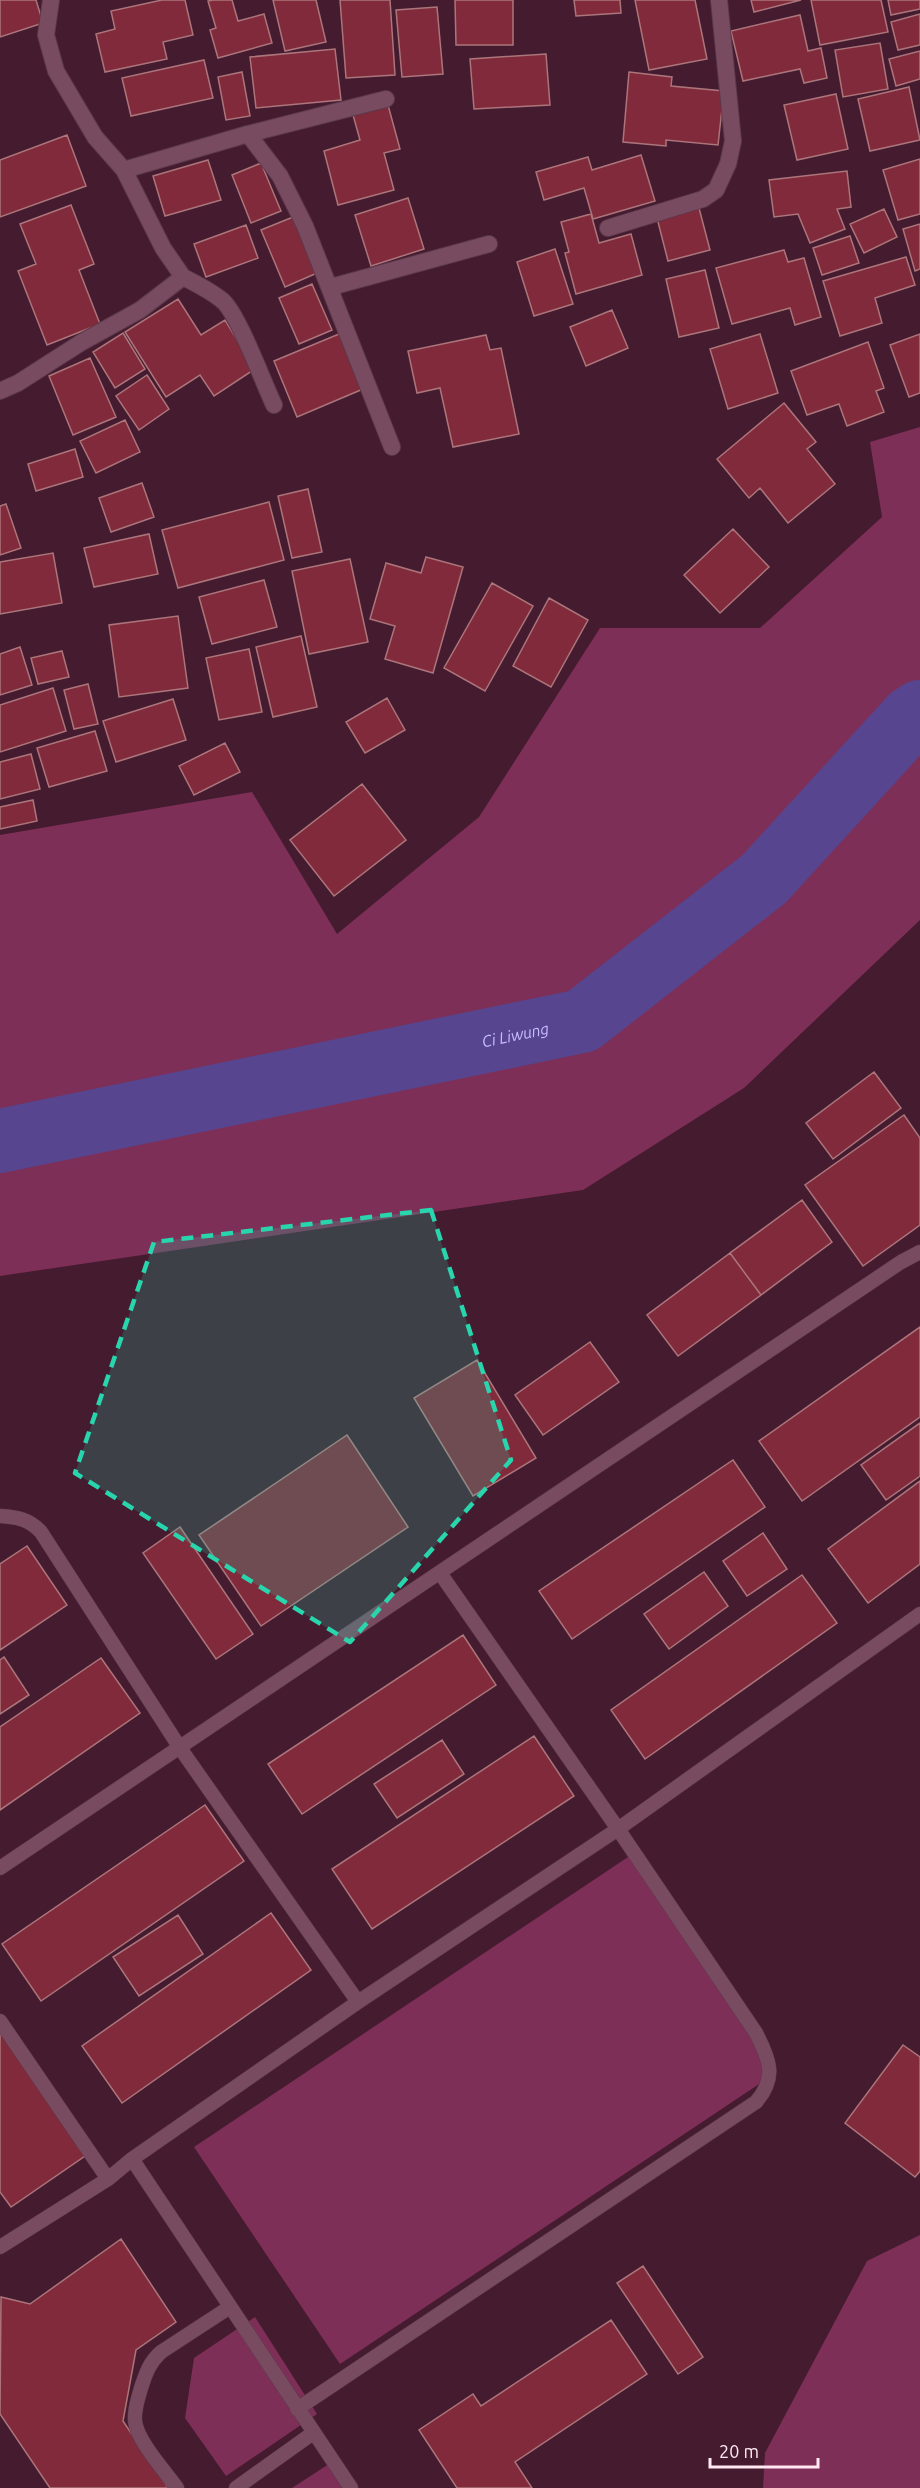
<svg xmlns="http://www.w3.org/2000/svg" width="920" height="2488" font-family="Ubuntu,sans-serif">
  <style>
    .green { fill: #7e2f57 }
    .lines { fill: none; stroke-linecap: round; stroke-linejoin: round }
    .river { stroke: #574590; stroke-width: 64 }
    .building { fill: #802a3b; stroke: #ac757b; stroke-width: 1.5 }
    .service-casing { stroke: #5c3a4b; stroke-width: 15 }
    .minor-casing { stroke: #5c3a4b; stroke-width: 18 }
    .service { stroke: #794b60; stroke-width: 14 }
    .minor { stroke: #794b60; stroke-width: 16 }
    .marked { fill: #28d5ad; fill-opacity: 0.2; stroke: #28d5ad; stroke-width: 4.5; stroke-dasharray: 12 8; stroke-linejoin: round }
    .labels { text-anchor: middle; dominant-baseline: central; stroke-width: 4.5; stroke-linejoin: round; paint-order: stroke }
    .water-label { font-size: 16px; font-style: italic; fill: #c8bdfe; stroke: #441b2f }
  </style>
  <rect width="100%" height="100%" fill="#441b2f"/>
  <path class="green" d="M920,427V920L744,1088L583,1190L0,1276V835L252,792L337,934L479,817L600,628H760L882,517L870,442Z
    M631,1855L777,2072L340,2364L194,2147Z
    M920,2235V2488H763L765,2453L867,2261Z
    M255,2317L317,2414L226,2476L185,2418L194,2358Z
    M335,2460L353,2488H292Z"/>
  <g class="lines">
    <path class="river" id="s1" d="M0,1141L582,1021L764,879L911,718L920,712"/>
  </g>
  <path class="building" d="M0,0H36L43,23L0,37Z
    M162,0H185L193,35L163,42L167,59L105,72L96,34L115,29L111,11Z
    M213,0H232L238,21L264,14L272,43L218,58L210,30L216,28L208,1Z
    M273,0H316L326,42L285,51Z
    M340,0H390L395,75L346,78Z
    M455,0H513V45H456Z
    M574,0H620L621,13L576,16Z
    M635,0H695L707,59L649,70Z
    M751,0H801L754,12Z
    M811,0H881L888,32L820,45Z
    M888,0H920V9L891,15Z
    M437,7L443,74L402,77L396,10Z
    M920,14V45L898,50L891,22Z
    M800,15L808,51L821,48L827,78L804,83L800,69L743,81L731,31Z
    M880,43L888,89L843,97L835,50Z
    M335,49L341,100L256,108L250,57Z
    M920,51V79L896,86L889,59Z
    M546,54L550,105L474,109L470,59Z
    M204,60L213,98L131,116L122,78Z
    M242,72L250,116L226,120L218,77Z
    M629,72L672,77L671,86L724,91L718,145L666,140V146L623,142Z
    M909,87L920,140L870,151L858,99Z
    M836,94L848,149L797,160L784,105Z
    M388,105L400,149L384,153L394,190L338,205L324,151L360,140L353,115Z
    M67,135L86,186L0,217V160Z
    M641,155L655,201L593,219L584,188L544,200L536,172L588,157L592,170Z
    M920,159V214L898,220L883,170Z
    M208,160L221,200L165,216L153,176Z
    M261,163L281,211L251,223L232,175Z
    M847,171L851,207L837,209L845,229L810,243L798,214L774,217L769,180Z
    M408,198L424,249L371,266L355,215Z
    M71,205L94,264L79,270L100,324L47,345L18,271L36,264L20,224Z
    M699,208L710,250L668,261L657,218Z
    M884,209L897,237L864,253L850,224Z
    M591,214L599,243L631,234L642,275L576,294L565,253L569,252L561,222Z
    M293,217L317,273L285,287L261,230Z
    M920,224V269L915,271L903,229Z
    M246,225L258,258L206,277L194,244Z
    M850,236L859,263L822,275L813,248Z
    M555,249L573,304L534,316L517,262Z
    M784,250L788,262L804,258L821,317L795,325L790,308L732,324L716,268Z
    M906,257L915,285L875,298L882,323L840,336L823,281Z
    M705,270L719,328L679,337L666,279Z
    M312,284L332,330L299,344L279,298Z
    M178,299L201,335L225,320L255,369L214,396L200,375L166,397L125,332Z
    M612,310L628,348L586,366L570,327Z
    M123,333L145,369L115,388L93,352Z
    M339,334L363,389L297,417L274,361Z
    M760,334L778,393L728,409L710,349Z
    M920,334V393L909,397L890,345Z
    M486,335L490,350L501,348L519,434L453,447L440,388L417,393L408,351Z
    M868,342L884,388L876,391L884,412L847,426L839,404L807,415L791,371Z
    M90,358L116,417L73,435L49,376Z
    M147,375L169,409L139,430L116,396Z
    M784,403L816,442L807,449L835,484L788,523L760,488L749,498L717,459Z
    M125,420L140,452L96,473L80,441Z
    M75,449L83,477L36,491L28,464Z
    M142,483L154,517L111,532L99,498Z
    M308,489L322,552L292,558L278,496Z
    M269,502L284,560L178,588L162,530Z
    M6,504L21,548L0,555V506Z
    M733,529L769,567L720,613L684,575Z
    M149,534L158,574L94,587L84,548Z
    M53,553L62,603L0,614V562Z
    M426,557L463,567L433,673L385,659L395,626L370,619L386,563L421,573Z
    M350,559L368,642L309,654L292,571Z
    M264,580L277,627L212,644L199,597Z
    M492,583L533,606L485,691L444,668Z
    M549,598L588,620L551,687L513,666Z
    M178,616L188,688L119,697L109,625Z
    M301,636L317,707L273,717L256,647Z
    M20,647L32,685L0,695V654Z
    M249,649L262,712L219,720L206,658Z
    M62,651L69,677L38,684L31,658Z
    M88,684L98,724L74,729L64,690Z
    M53,688L66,731L0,752V705Z
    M387,698L405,730L365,753L346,722Z
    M173,699L186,740L116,762L103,721Z
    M95,731L107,771L49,787L37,748Z
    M225,743L240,772L194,795L179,766Z
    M31,754L40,789L0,799V762Z
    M362,784L406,840L334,896L290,840Z
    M33,800L37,821L0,829V807Z
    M874,1072L901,1108L833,1159L806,1123Z
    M904,1115L920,1138V1225L863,1266L805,1185Z
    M802,1200L832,1242L761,1295L730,1253Z
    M730,1253L761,1295L678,1356L647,1315Z
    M920,1327V1417L802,1501L759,1441Z
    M590,1342L619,1382L543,1435L515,1395Z
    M477,1360L536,1458L473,1496L414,1398Z
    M920,1423V1476L886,1500L861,1465Z
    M347,1435L408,1527L261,1626L199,1535Z
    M733,1460L765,1507L572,1639L539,1591Z
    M920,1481V1564L868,1603L828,1549Z
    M180,1527L253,1634L216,1659L143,1553Z
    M763,1533L787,1569L747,1596L723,1561Z
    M27,1546L67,1605L0,1650V1564Z
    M704,1572L728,1606L669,1649L644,1614Z
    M802,1575L837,1623L645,1759L611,1710Z
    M463,1635L496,1685L302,1814L268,1764Z
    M4,1657L29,1695L0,1714V1660Z
    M101,1658L140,1713L0,1810V1727Z
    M534,1736L574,1796L372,1929L332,1869Z
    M442,1740L464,1774L397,1818L374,1784Z
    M205,1805L244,1861L41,2001L2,1944Z
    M271,1913L311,1970L122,2103L82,2046Z
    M178,1915L203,1954L139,1996L113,1957Z
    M0,2030L85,2156L11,2207L0,2192Z
    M903,2045L920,2057V2171L915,2177L845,2123Z
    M121,2239L176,2322L136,2350L123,2421L168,2488H50L0,2414L1,2297L30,2304Z
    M643,2266L703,2357L678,2374L617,2283Z
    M611,2320L647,2374L515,2462L532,2488H457L419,2430L473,2394L481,2406Z"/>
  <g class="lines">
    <g class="service-casing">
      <path id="service" d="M0,1516C17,1517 29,1519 41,1532L180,1748L358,2002
        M0,1868L901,1262L920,1252
        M0,2021L108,2179
        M132,2159L351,2488
        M0,2247L108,2179L132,2159L358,2002L618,1829L920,1614
        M297,2409L756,2102C777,2078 770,2060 756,2033L618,1829L440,1573
        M177,2488C165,2471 137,2441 135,2421C134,2409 138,2399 141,2388C146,2373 149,2363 161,2352L230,2307
        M236,2488L313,2433"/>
    </g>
    <g class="minor-casing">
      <path id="minor" d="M248,134L280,176L305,226L392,447
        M124,170L248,134L386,99
        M608,228L703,199L716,190L728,164L733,141L719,0
        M183,277C197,284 211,291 223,301C239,316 263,382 274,405
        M331,287L489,244
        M0,391L18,383L82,342L140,310L183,277L163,248L124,170L95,137L56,71L46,35L51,0"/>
    </g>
    <use href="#service" class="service"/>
    <use href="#minor" class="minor"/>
  </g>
  <path class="marked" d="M431,1210L511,1460L350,1642L75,1473L154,1242Z"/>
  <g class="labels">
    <g class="water-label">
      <text stroke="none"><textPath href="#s1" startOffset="526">Ci Liwung</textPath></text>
    </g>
  </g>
  <path d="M710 2458v9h108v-9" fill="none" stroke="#ffe8f1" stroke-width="3"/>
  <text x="719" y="2458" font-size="18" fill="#ffe8f1" stroke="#441b2f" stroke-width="4.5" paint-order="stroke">20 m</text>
</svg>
